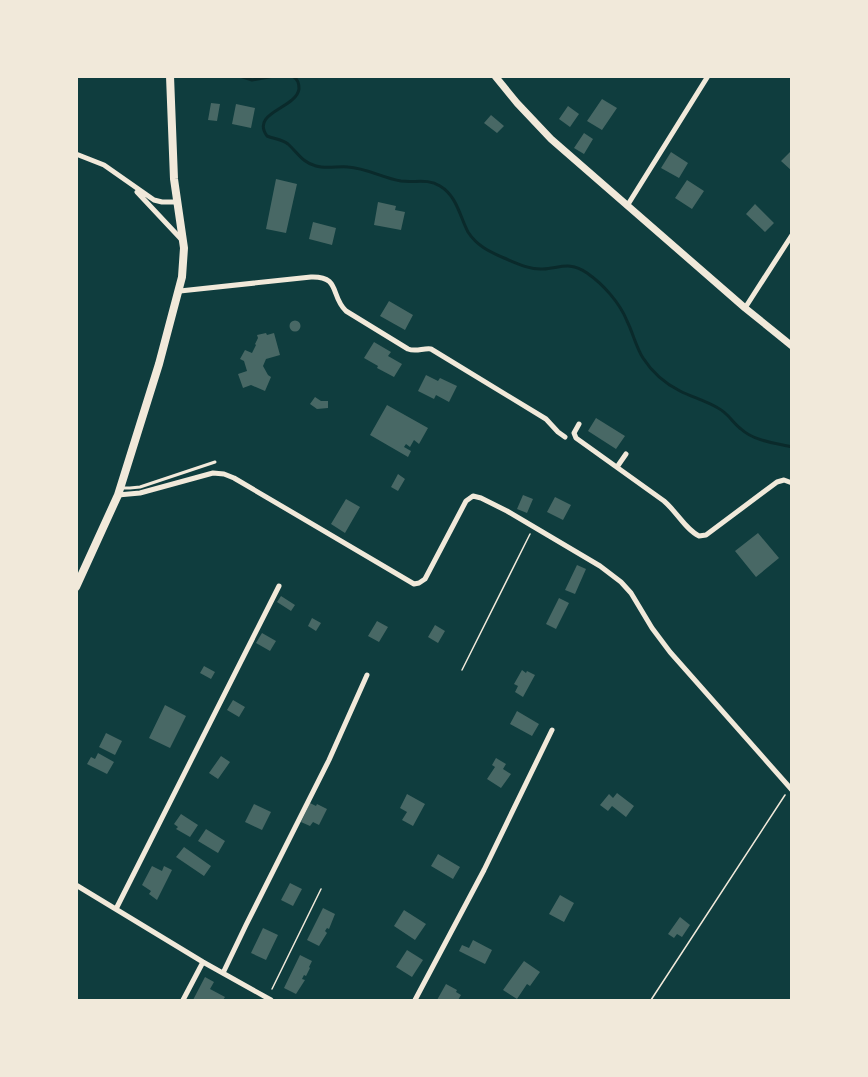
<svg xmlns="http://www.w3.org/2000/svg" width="868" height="1077" font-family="'Source Serif 4',serif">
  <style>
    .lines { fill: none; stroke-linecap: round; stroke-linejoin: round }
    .stream { stroke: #0a2a2b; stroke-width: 3 }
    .building { fill: #486865 }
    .path { stroke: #f1e9da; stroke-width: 1.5 }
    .service { stroke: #f1e9da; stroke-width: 3 }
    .minor { stroke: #f1e9da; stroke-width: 5 }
    .tertiary { stroke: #f1e9da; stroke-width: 7 }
    .secondary { stroke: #f1e9da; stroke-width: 8 }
  </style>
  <rect width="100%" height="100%" fill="#0f3d3e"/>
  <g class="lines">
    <path class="stream" d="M240,76L252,80L274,76
      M293,76C298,80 299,83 299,89C296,109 250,112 267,136C274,139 282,139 288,144C298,153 303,163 316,166C326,169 338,166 348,167C366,168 383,178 401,181C415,183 427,178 440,186C457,196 460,217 468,232C477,246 490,252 504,258C516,263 530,270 543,269C560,268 570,261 587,273C603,284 620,303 627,321C633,333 636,347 643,358C652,372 666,384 680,391C692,397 706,401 718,408C728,413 732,422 741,429C754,441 775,443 792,447"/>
  </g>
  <path class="building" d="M602,99L617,108L602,130L587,121Z
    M211,103L220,104L217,121L208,120Z
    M236,104L255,108L251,128L232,124Z
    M568,106L579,114L570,127L559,119Z
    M491,115L504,126L497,133L484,123Z
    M584,133L593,139L584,154L574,148Z
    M792,150V171L781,161Z
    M671,152L688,163L679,178L661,168Z
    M276,179L297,184L286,233L266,229Z
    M687,180L704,191L692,209L675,198Z
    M378,202L396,206L395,210L405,212L401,230L374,225Z
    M755,204L774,223L765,232L746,214Z
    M313,222L336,228L332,245L309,239Z
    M389,301L413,315L405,330L380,316Z
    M289.5 326a5.5 5.5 0 1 1 11 0a5.5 5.5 0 1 1-11 0Z
    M266,333L267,335L274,333L280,355L266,359L263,366L268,375L271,377L265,391L251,385L243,388L238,374L247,371L244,361L240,359L245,350L252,353L256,345L255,344L258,338L257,335Z
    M374,342L391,352L388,356L402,364L394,377L377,368L378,366L364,358Z
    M426,375L438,381L440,378L457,386L449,402L436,395L434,399L418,391Z
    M315,397L321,401H328V408L317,409L310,404Z
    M387,405L428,428L419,444L414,440L410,447L406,444L404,447L411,451L408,457L370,435Z
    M596,418L625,436L616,449L588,431Z
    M398,474L405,479L398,491L391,487Z
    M523,495L533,499L527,513L517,509Z
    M555,497L571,505L563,520L547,512Z
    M346,499L360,507L345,533L331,524Z
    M758,533L779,558L756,577L735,551Z
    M577,565L586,569L575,594L565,590Z
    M281,596L295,605L291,611L277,602Z
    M559,598L569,603L556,629L546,624Z
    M312,618L321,623L316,631L308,626Z
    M377,621L388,627L379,642L368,636Z
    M435,625L445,631L438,643L428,637Z
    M262,633L276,641L270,651L256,643Z
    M204,666L215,672L211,679L200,673Z
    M522,670L526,673L527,671L535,675L523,697L515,692L518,686L514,684Z
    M233,700L245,707L239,717L227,710Z
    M165,705L186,716L170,748L149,738Z
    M517,711L539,724L532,736L510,724Z
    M106,733L122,741L115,755L99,747Z
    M98,753L114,762L107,774L87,764L91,757L95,759Z
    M221,756L230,762L218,779L209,773Z
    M496,758L506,764L503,769L511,774L501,788L487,779L495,767L492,765Z
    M617,793L634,806L626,817L612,806L608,811L600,805L609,794L613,798Z
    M407,794L425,804L413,826L402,820L407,812L400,808Z
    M310,803L316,806L317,804L327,809L319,825L313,822L310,826L301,822Z
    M254,804L271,812L262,830L245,822Z
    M181,814L198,825L190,837L176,829L178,827L174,824Z
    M206,829L225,841L218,853L198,841Z
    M184,847L211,866L204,876L176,857Z
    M438,854L460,867L453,879L431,866Z
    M152,866L162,871L164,866L172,870L157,900L149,894L151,891L142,885Z
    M290,883L302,889L293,906L281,900Z
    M560,895L574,903L564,922L549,914Z
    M323,908L335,914L329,929L327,928L325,931L327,933L319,946L307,940Z
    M404,910L426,924L415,940L394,926Z
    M680,917L690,925L682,937L677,934L674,938L668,934Z
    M263,928L278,935L266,960L251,953Z
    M473,940L492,950L485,964L459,951L462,945L469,948Z
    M407,950L423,960L412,977L396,967Z
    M300,955L312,961L309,967L310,968L306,976L304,975L302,979L305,980L296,994L284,988Z
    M524,961L540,972L530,986L527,984L517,999L503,990Z
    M205,977L214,982L210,989L225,997L223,1000H193Z
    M446,984L457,990L456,992L461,995L458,1000H437Z"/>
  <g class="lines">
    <path class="path" d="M462,670L530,534
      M272,989L321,889
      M651,1000L785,795"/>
    <path class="service" d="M122,488H130L140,487L215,462"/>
    <path class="minor" d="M76,154L104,165L154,200L162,202H177
      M137,192L182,240
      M627,206L708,76
      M180,291L311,277C341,276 330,296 346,311L408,349C416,352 423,348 431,349L546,419L558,432L565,437
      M745,308L792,235
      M579,424L574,433L576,438L664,501C676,511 686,530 699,536L706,535L777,482L784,480L792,483
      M617,467L626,454
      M118,495L140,493L213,473L224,474L234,478L414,584L419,583L425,579L466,501L473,496L481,498L507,511L600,566L621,582L631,593L652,628L670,652L792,790
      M76,885L203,962L271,1000
      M116,909L279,586
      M223,973L246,925L329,760L367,675
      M183,1000L203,962
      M415,1000L484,870L552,730"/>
    <path class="tertiary" d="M495,76L517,103L551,139L745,308L792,346"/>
    <path class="secondary" d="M76,587L118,495L159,364L182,277L184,248L174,179L170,76"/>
  </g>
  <rect width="868" height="1077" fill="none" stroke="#f1e9da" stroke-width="156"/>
</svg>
